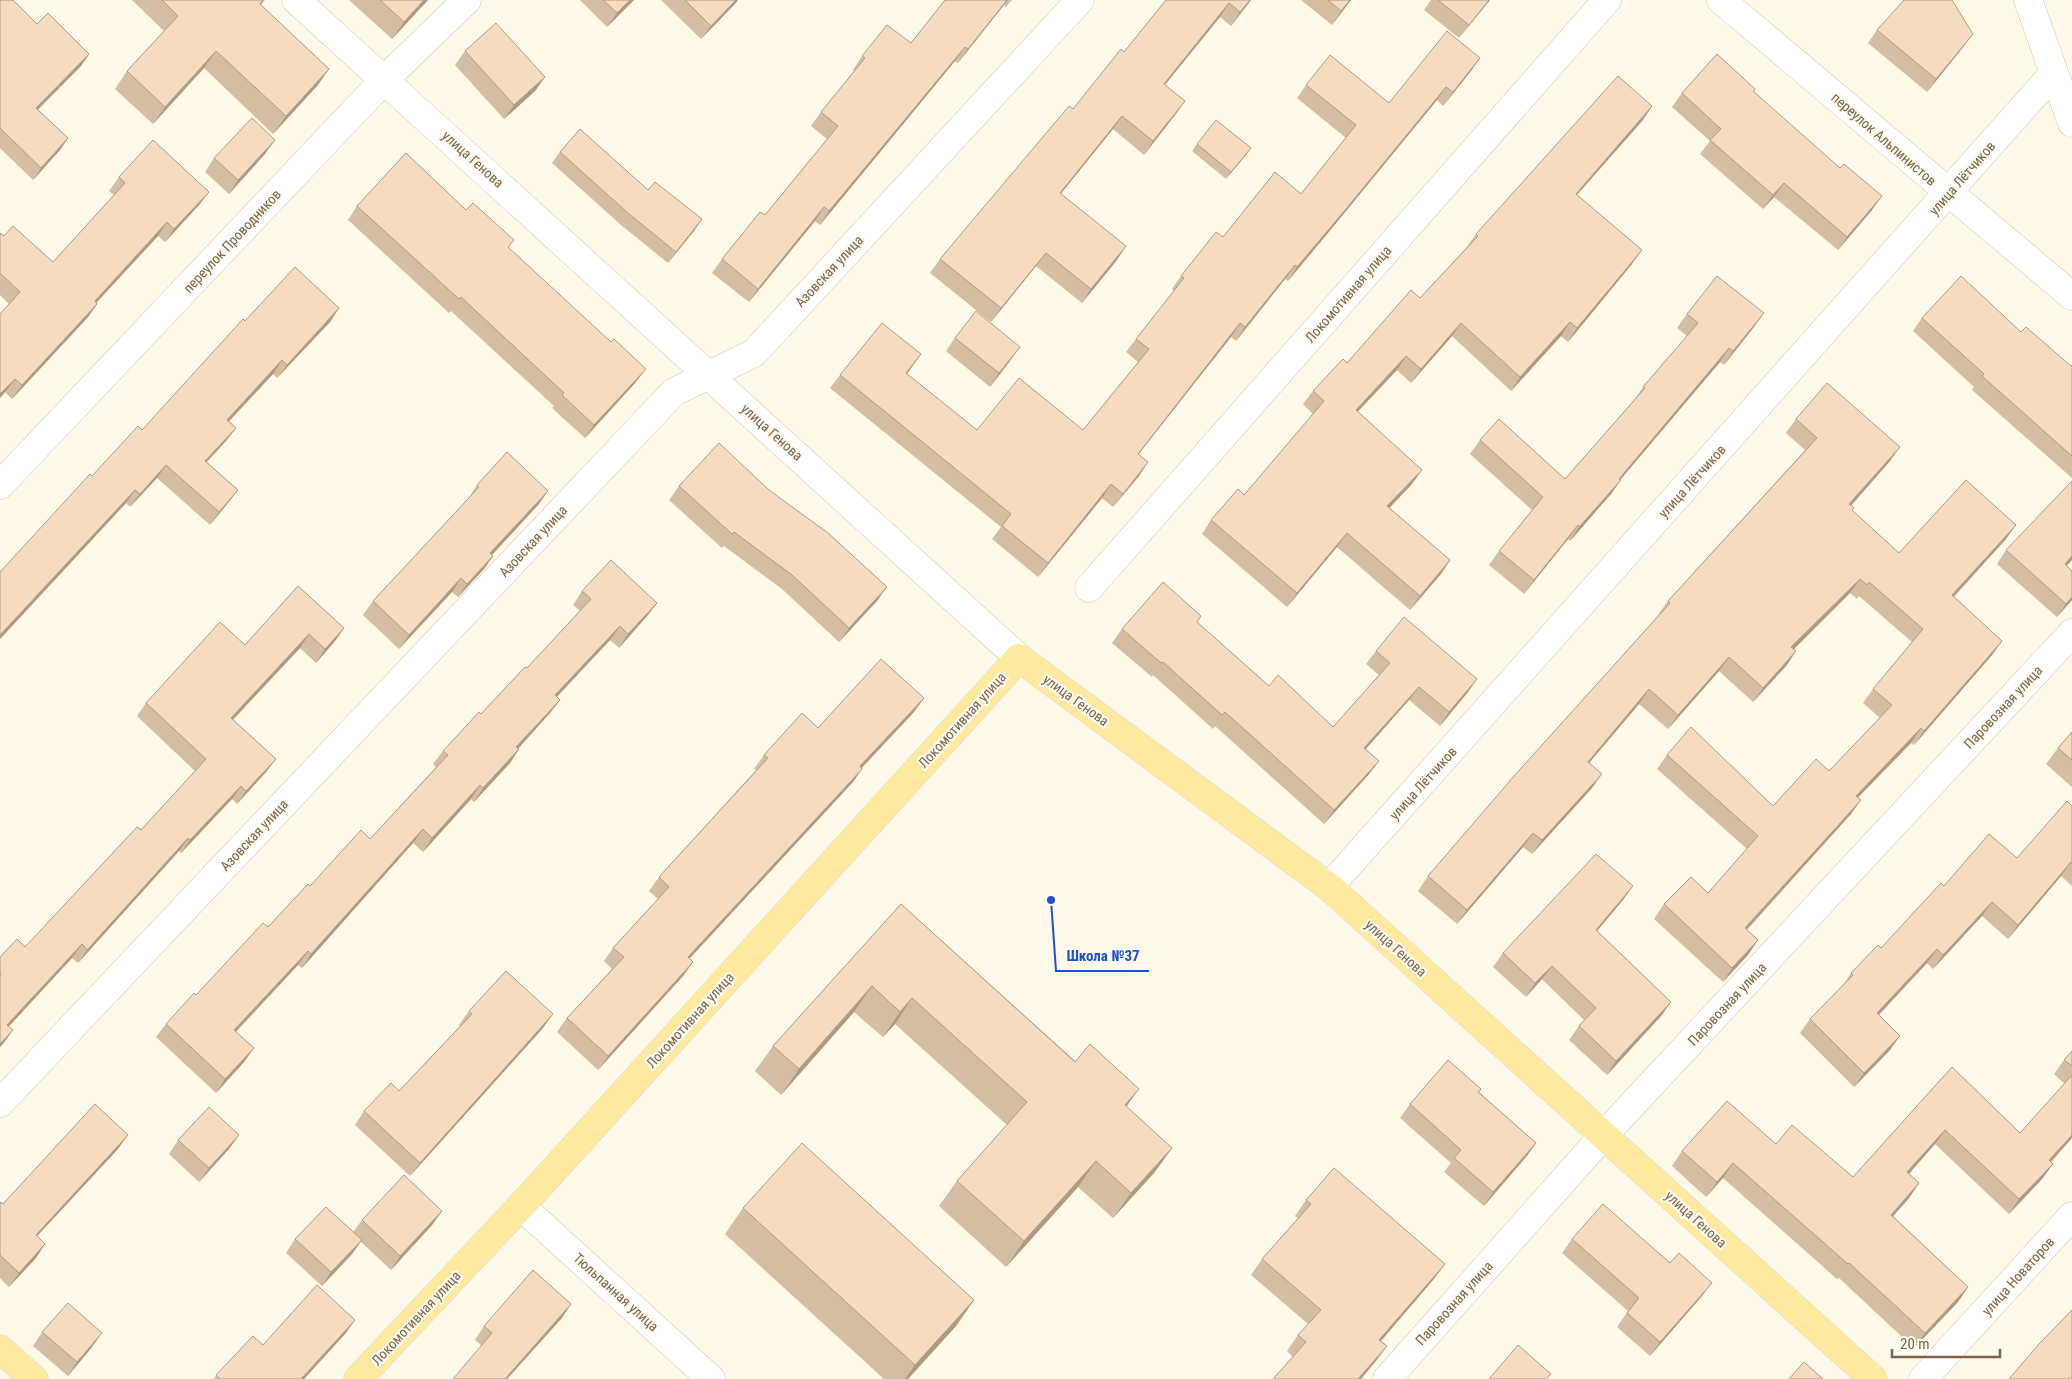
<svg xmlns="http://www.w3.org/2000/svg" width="2072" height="1379" font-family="'Roboto Condensed',sans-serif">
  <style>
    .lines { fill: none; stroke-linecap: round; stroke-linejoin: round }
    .minor-casing { stroke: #d2c2ad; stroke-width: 29 }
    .major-casing { stroke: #dfd9d4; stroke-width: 29 }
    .minor { stroke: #fff; stroke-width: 28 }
    .major { stroke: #ffe99f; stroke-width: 28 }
    .wall { fill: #d3bda3 }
    .shaded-wall { fill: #ac9a85 }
    .building { fill: #f5dcbe; stroke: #ac9a85 }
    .labels { text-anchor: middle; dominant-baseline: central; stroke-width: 4.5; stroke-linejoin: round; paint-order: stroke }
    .street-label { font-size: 14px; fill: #7b624a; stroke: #fffbf1 }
    .leader { fill: none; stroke: #1d4ed8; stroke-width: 2 }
    .callout-dot { fill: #1d4ed8; stroke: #fffbf1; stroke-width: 2 }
    .callout-label { font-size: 15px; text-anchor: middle; font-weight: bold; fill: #1d4ed8; stroke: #fffbf1; stroke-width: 4.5; stroke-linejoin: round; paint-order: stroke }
  </style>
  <rect width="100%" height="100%" fill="#fef9e9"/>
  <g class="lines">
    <g class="minor-casing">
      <path id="minor" d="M296,0L1019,658
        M1721,0L2072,296
        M2028,0L2072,123
        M0,485L385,79L467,0
        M1089,588L1607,0
        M1329,887L2054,73
        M0,1103L674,392L754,353L1080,0
        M521,1206L711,1379
        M1387,1379L1603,1136L2072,633
        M1923,1379L2072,1216"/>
    </g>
    <g class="major-casing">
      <path id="major" d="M0,1349L34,1379
        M358,1379L521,1206L1019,658L1329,887L1873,1379"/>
    </g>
    <use href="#minor" class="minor"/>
    <use href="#major" class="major"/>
  </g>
  <path class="wall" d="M0,0L37,24L89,54L81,66L38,110L68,138L60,150L33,180L0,148Z
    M132,0H265L261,5L329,69L317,86L273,134L204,68L153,124L115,89L127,71L164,31Z
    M349,0H428L392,39Z
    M580,0H634L607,27Z
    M661,0H738L734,5L701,39Z
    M945,0H1012L1006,7L1004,5L958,63L955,61L820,225L815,221L749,302L712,273L722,259L765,215L827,139L811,126L821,112L854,71L853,70L862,56L911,43Z
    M1166,0H1251L1231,26L1220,17L1165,85L1185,101L1175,115L1144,155L1113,129L1061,193L1117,260L1082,303L1036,266L991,322L930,273L940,259L1073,109L1124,52Z
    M1301,0H1351L1332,25Z
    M1431,0H1490L1459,38L1424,10Z
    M1877,30L1964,46L1927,92L1868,43Z
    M465,51L545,77L535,91L504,119L455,65Z
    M1480,58L1471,71L1443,106L1437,100L1337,222L1288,281L1285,279L1236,341L1231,337L1139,454V476L1113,507L1102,498L1038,577L992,539L1001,527L830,388L840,375L921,354L907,374L977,430H1083L1138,362L1126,352L1136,339L1174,291L1172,289L1181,276L1223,237L1301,194L1346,138L1297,98L1306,85L1389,103Z
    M1755,89L1753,92L1872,210L1838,250L1774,197L1763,209L1700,154L1710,141L1672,107L1682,93Z
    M1643,120L1577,195L1632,264L1568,342L1561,336L1511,391L1452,336L1411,383L1397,370L1358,411L1412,484L1389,508L1450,560L1441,574L1410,610L1337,547L1287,607L1202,534L1211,520L1244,495L1313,414L1303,404L1313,391L1347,363L1420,298L1466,248L1476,234Z
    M1197,144L1251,148L1226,179L1192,151Z
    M560,152L694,231L668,263L621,225L552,163Z
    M265,154L229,194L205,172L214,158Z
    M119,177L209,192L199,205L165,242L158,236L96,303L97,304L88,317L12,399L5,392L0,398V314L9,304L0,295V233L4,236L53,262L114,195L109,191Z
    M357,206L466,210L509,248L636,382L585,438L552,408L554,406L451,311L449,313L348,220Z
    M339,308L330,322L277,378L273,374L229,421L236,428L226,441L207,462L238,490L228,503L210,525L157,478L130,507L126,503L0,639V572L92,476L142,430L245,321Z
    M1687,314L1754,327L1724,365L1720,362L1620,480L1611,494L1570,541L1568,539L1524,594L1489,565L1499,551L1532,510L1470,454L1480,440L1565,479L1634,400L1643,387L1687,336L1677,328Z
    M1922,318L2021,332L2071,366L2072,365V478L1972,390L1974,387L1913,331Z
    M955,338L1010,361L990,387L946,351Z
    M1796,419L1890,461L1851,506L1852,511L1899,553L2006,539L1954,597L2002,641L1992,655L1914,745L1911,743L1858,797L1851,814L1747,930L1748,955L1723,982L1654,919L1664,904L1708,893L1747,849L1657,769L1667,755L1773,806L1829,771L1880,718L1863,703L1873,689L1912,642L1859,596L1857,599L1850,593L1794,649L1796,651L1786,666L1753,702L1719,671L1668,729L1639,704L1589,763L1592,788L1532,854L1523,847L1457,924L1418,891L1428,876L1658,616V615L1668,601L1805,450L1786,433Z
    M477,485L539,504L492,554L493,556L484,569L458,597L452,592L399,649L363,615L373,601L468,499Z
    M679,486L877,601L839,642L782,589L724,546L722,548L669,500Z
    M2006,550L2072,560L2066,566L2072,600L2057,617L1997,564Z
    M582,591L657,603L647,616L619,648L610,640L557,697L560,700L550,713L518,748L519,749L510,763L474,802L471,799L423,852L413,843L302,968L298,965L236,1032L254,1048L244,1062L216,1093L156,1037L166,1024L310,886L370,839L436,767L433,764L443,751L527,668L580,611L573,605Z
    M1197,622L1269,686L1333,727L1379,675L1366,664L1376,651L1477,679L1468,692L1440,726L1409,700L1366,749L1379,761L1369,774L1324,824L1215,726L1213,729L1153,675L1152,677L1112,643L1122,629Z
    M344,628L335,641L316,663L300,648L233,720L276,759L266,772L237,804L232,799L181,853L179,851L78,963L72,958L8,1027L13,1030L0,1047V957L25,947L141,830L195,771L137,716L146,703L245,645Z
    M924,698L914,712L862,768L853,782L689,959L693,962L683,976L598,1070L557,1032L567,1018L612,969L604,961L613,948L658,899L649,891L659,877L756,770L754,769L764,755L818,728Z
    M2072,732V787L2046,764L2058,748Z
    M2072,806V886L2061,876L2008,939L1982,916L1933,969L1927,963L1879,1015L1890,1050L1854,1087L1800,1033L1810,1019L1844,984L1851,973L1881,948L1944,886L2017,858Z
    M1623,900L1597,931L1671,1002L1661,1016L1607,1075L1569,1040L1579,1026L1584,1020L1542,979L1526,997L1493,967L1503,953Z
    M901,904L1172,1148L1154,1173L1113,1218L1078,1187L1006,1267L939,1206L957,1181L1007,1125L895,1024L883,1037L854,1012L781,1095L755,1071L773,1046Z
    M469,1011L543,1028L410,1176L355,1125L364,1111L399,1091L460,1026L459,1025Z
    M2072,1051V1138L2051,1162L2053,1164L2042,1179L2009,1214L1935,1144L1909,1174L1919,1183L1909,1198L1893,1216L1968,1287L1958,1302L1914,1348L1839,1278L1837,1279L1723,1178L1706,1197L1672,1166L1682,1151L1776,1144L1853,1177L1952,1067L2020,1133L2065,1084L2054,1074L2064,1060Z
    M1479,1092L1536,1143L1526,1157L1484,1206L1444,1172L1451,1163L1400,1118L1410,1104Z
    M178,1140L229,1149L199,1182L169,1154Z
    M118,1149L37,1236L45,1244L36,1258L9,1287L0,1278V1203L3,1204Z
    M1306,1200L1445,1264L1433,1280L1381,1341L1387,1346L1375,1362L1361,1379H1273L1293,1357L1287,1351L1298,1335L1308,1324L1251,1275L1262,1259L1298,1218L1295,1216Z
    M743,1208L974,1300L956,1326L908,1379H884L725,1234Z
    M442,1211L432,1225L391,1270L360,1241L352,1254L322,1286L286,1253L295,1239L353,1232L362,1220Z
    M1572,1239L1702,1296L1650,1356L1617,1327L1628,1311L1562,1253Z
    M562,1318L481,1345L475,1340L484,1326Z
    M355,1320L345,1334L304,1379H214L216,1375L263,1345Z
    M42,1332L92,1347L68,1376L33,1346Z"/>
  <path class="shaded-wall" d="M424,0H428L392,39L404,22Z
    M630,0H634L607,27L617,13Z
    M736,0H738L734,5L701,39L711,26Z
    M1007,0H1008L1004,5L958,63L968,49Z
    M1250,0H1251L1231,26L1240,12Z
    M1350,0H1351L1332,25L1341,11Z
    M1489,0H1490L1459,38L1469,25Z
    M1229,3L1220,17L1154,98L1164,84Z
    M1973,34L1964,46L1927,92L1936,79Z
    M965,47L955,61L820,225L829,211Z
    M216,51L204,68L153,124L165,107Z
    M89,54L81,66L27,120L36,108Z
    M1480,58L1471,71L1443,106L1453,92Z
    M329,69L317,86L273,134L286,116Z
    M545,77L535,91L504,119L514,105Z
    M1446,87L1437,100L1337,222L1288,281L1297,267Z
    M1185,101L1175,115L1144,155L1153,141Z
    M1652,106L1643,120L1566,207L1576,194Z
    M1122,116L1113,129L1051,206L1060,193Z
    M68,138L60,150L33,180L41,168Z
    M275,140L265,154L229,194L238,180Z
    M1251,148L1246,155L1226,179L1231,172Z
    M1784,183L1774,197L1763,209L1773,195Z
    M209,192L199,205L165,242L174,229Z
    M1882,196L1872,210L1838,250L1847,237Z
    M824,207L815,221L749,302L758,289Z
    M702,219L694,231L668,263L676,252Z
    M167,222L158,236L85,315L95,301Z
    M1126,246L1117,260L1082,303L1091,289Z
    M1642,250L1632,264L1568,342L1577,328Z
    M1046,253L1036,266L991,322L1001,308Z
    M1295,265L1285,279L1236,341L1245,327Z
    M97,304L88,317L12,399L22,385Z
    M339,308L330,322L277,378L287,365Z
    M1764,313L1754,327L1724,365L1733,351Z
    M1570,322L1561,336L1511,391L1520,377Z
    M1240,323L1231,337L1128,467L1138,454Z
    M1461,323L1452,336L1411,383L1421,369Z
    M1020,347L1010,361L990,387L999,373Z
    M1729,348L1720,362L1609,493L1619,479Z
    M921,354L911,368L896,387L906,373Z
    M1406,356L1397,370L1347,423L1356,410Z
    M282,360L273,374L218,433L227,420Z
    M646,369L636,382L585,438L594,425Z
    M15,379L5,392L0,398V394Z
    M236,428L226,441L195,474L205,461Z
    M1900,447L1890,461L1839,519L1849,504Z
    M1148,462L1139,476L1113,507L1123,494Z
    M166,465L157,478L130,507L140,494Z
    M1422,470L1412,484L1378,520L1387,506Z
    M1621,480L1611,494L1570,541L1579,527Z
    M1111,484L1102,498L1038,577L1048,563Z
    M135,490L126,503L0,639V635Z
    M238,490L228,503L210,525L219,512Z
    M548,491L539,504L481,567L490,553Z
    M1578,525L1568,539L1524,594L1534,580Z
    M2016,525L2006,539L1942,609L1952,595Z
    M1347,533L1337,547L1287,607L1297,593Z
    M493,556L484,569L458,597L467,584Z
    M2072,556V560L2055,578L2065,564Z
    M1450,560L1441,574L1410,610L1420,596Z
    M461,578L452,592L399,649L409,635Z
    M1860,579L1850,593L1782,661L1791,647Z
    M887,587L877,601L839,642L849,628Z
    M2072,597V600L2057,617L2066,604Z
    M657,603L647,616L619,648L628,634Z
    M620,626L610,640L545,709L555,695Z
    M344,628L335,641L316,663L325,649Z
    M309,634L300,648L222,731L231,718Z
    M2002,641L1992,655L1914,745L1924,731Z
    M1796,651L1786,666L1753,702L1763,688Z
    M1729,657L1719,671L1668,729L1678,715Z
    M1477,679L1468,692L1440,726L1449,712Z
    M1419,687L1409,700L1355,761L1364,748Z
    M1649,689L1639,704L1578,776L1588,762Z
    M924,698L914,712L850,780L860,766Z
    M560,700L550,713L507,761L516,747Z
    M1921,728L1911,743L1846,810L1856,796Z
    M519,749L510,763L474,802L483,788Z
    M276,759L266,772L237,804L246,791Z
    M1379,761L1369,774L1324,824L1334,810Z
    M862,769L853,782L678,971L688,957Z
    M1602,774L1592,788L1532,854L1542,840Z
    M480,785L471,799L423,852L432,838Z
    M241,786L232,799L181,853L190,840Z
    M1861,800L1851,814L1735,942L1745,928Z
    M423,829L413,843L302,968L311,954Z
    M1533,833L1523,847L1457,924L1467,910Z
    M188,838L179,851L78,963L87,950Z
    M2071,862L2061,876L2008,939L2018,925Z
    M1633,886L1623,900L1586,944L1596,930Z
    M1992,902L1982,916L1933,969L1943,955Z
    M1758,940L1748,955L1723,982L1732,968Z
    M82,944L72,958L0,1036L7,1025Z
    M1937,949L1927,963L1867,1027L1877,1013Z
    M308,951L298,965L224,1044L234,1030Z
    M693,962L683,976L598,1070L608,1056Z
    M1552,966L1542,979L1526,997L1535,983Z
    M872,986L854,1012L781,1095L799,1069Z
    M912,998L895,1024L883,1037L900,1012Z
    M1671,1002L1661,1016L1607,1075L1616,1061Z
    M553,1014L543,1028L410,1176L420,1163Z
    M13,1030L3,1044L0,1047V1044Z
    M1900,1036L1890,1050L1854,1087L1864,1073Z
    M254,1048L244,1062L216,1093L225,1079Z
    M1139,1089L1121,1114L1125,1105Z
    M1945,1130L1935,1144L1897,1187L1907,1172Z
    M128,1135L118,1149L26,1248L36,1235Z
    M239,1135L229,1149L199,1182L209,1168Z
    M2072,1135V1138L2039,1175L2049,1160Z
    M1536,1143L1526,1157L1484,1206L1493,1192Z
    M1172,1148L1154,1173L1113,1218L1131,1193Z
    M1096,1161L1078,1187L1006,1267L1024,1241Z
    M1733,1163L1723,1178L1706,1197L1717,1182Z
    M2053,1164L2042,1179L2009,1214L2019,1199Z
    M1919,1183L1909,1198L1881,1230L1891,1215Z
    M442,1211L432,1225L391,1270L400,1256Z
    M362,1240L352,1254L322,1286L331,1272Z
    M45,1244L36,1258L9,1287L19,1273Z
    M1445,1264L1433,1280L1368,1356L1379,1340Z
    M1712,1283L1702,1296L1650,1356L1660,1342Z
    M1968,1287L1958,1302L1914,1348L1925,1333Z
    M974,1300L956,1326L908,1379H905L915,1365Z
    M571,1304L562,1318L507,1379H505Z
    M355,1320L345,1334L304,1379H301Z
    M102,1333L92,1347L68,1376L77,1362Z
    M1387,1346L1375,1362L1361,1379H1358Z"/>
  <path class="building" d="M0,0H13L37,24L48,13L89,54L36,108L68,138L41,168L0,128Z
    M162,0H263L260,4L329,69L286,116L216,51L165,107L127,71L178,16Z
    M380,0H424L404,22Z
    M603,0H630L617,13Z
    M685,0H736L711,26Z
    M945,0H1007L968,49L965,47L829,211L824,207L758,289L722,259L760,212L765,215L838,126L821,112L865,58L862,56L887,25L911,43Z
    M1166,0H1250L1240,12L1229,3L1164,84L1185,101L1153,141L1122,116L1060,193L1126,246L1091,289L1046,253L1001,308L940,259L1069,106L1073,109L1121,49L1124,52Z
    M1328,0H1350L1341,11Z
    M1438,0H1489L1469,25Z
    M1904,0H1952L1973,34L1936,79L1877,30Z
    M496,23L545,77L514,105L465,51Z
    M1447,31L1480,58L1453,92L1446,87L1346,209L1297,267L1295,265L1245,327L1240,323L1138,454L1148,462L1123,494L1111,484L1048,563L1002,526L1011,514L840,375L882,323L921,354L906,373L977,430L1019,378L1083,430L1149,349L1136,339L1184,278L1181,276L1216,232L1223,237L1275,172L1301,194L1356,125L1306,85L1330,55L1389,103Z
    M1717,54L1755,89L1753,91L1840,168L1844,164L1882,196L1847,237L1784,183L1773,195L1710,140L1721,129L1682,93Z
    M1618,76L1652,106L1576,194L1642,250L1577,328L1570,322L1520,377L1461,323L1421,369L1406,356L1356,410L1422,470L1387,506L1450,560L1420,596L1347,533L1297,593L1211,520L1238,489L1244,495L1324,401L1313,391L1343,359L1347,363L1411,290L1420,298L1478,236L1476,234Z
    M252,118L275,140L238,180L214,158Z
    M1216,120L1251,148L1231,172L1197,144Z
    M580,129L648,190L655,182L702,219L676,252L629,214L560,152Z
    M153,140L209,192L174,229L167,222L95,301L97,304L22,385L15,379L0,394V314L20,292L0,273V233L4,236L13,226L53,262L125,183L119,177Z
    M406,153L466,210L473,203L514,240L508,247L611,342L614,339L646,369L594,425L562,395L564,393L461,297L459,299L357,206Z
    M295,267L339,308L287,365L282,360L227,420L236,428L205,461L238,490L219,512L166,465L140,494L135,490L0,635V572L90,474L92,476L138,426L142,430L243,319L245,321Z
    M1717,276L1764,313L1733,351L1729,348L1619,479L1621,480L1579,527L1578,525L1534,580L1499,551L1543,497L1480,440L1499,419L1565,479L1645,388L1643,387L1698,323L1687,314Z
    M1961,276L2021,332L2026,327L2071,366L2072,365V456L1982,376L1984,374L1922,318Z
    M976,311L1020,347L999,373L955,338Z
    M1827,383L1900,447L1849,504L1854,508L1852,510L1899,553L1966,480L2016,525L1952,595L2002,641L1924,731L1921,728L1856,796L1861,800L1745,928L1758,940L1732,968L1664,904L1691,877L1708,893L1758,836L1667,755L1691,727L1773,806L1816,759L1829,771L1892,705L1873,689L1923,629L1869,582L1867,585L1860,579L1791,647L1796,651L1763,688L1729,657L1678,715L1649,689L1588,762L1602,774L1542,840L1533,833L1467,910L1428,876L1515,775L1670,603L1668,601L1817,438L1796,419Z
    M719,443L769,490L828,533L887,587L849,628L792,575L734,532L732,534L679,486Z
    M507,452L548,491L490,553L493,556L467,584L461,578L409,635L373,601L479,487L477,485Z
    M2072,481V556L2065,564L2072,571V597L2066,604L2006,550Z
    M611,560L657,603L628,634L620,626L555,695L560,700L516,747L519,749L483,788L480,785L432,838L423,829L311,954L308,951L234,1030L254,1048L225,1079L166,1024L194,993L196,995L263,923L268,927L308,884L310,886L361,830L370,839L448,755L443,751L479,712L481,714L525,667L527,668L591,599L582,591Z
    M1163,582L1201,616L1197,622L1269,686L1278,675L1333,727L1390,663L1376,651L1404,617L1477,679L1449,712L1419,687L1364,748L1379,761L1334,810L1225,712L1222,715L1163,662L1161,663L1122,629Z
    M298,586L344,628L325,649L309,634L231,718L276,759L246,791L241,786L190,840L188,838L87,950L82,944L7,1025L13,1030L0,1044V975L1,974H0V957L17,939L25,947L137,827L141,830L206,759L146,703L220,622L245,645Z
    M881,659L924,698L860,766L862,769L688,957L693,962L608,1056L567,1018L624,957L613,948L669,887L659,877L768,758L764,755L802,713L818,728Z
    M2072,732V760L2058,748Z
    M2067,801L2072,806V863L2071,862L2018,925L1992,902L1943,955L1937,949L1877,1013L1900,1036L1864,1073L1810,1019L1853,975L1851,973L1878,945L1881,948L1941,883L1944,886L1989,834L2017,858Z
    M1596,854L1633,886L1596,930L1671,1002L1616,1061L1579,1026L1596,1008L1552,966L1535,983L1503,953Z
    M901,904L1075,1062L1090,1044L1139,1089L1125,1105L1172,1148L1131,1193L1096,1161L1024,1241L957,1181L1027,1102L912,998L900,1012L872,986L799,1069L773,1046Z
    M506,971L553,1014L420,1163L364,1111L391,1083L399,1091L472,1014L469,1011Z
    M2072,1051V1066L2064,1060Z
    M1448,1060L1481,1089L1478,1092L1536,1143L1493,1192L1454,1158L1461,1150L1410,1104Z
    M1952,1067L2020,1133L2072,1075V1135L2049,1160L2053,1164L2019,1199L1945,1130L1907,1172L1919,1183L1891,1215L1968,1287L1925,1333L1849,1263L1848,1264L1733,1163L1717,1182L1682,1151L1727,1101L1776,1144L1792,1125L1853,1177Z
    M95,1104L128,1135L36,1235L45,1244L19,1273L0,1255V1203L1,1202L3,1204Z
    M209,1107L239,1135L209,1168L178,1140Z
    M802,1143L974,1300L915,1365L743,1208Z
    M1334,1168L1445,1264L1379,1340L1387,1346L1358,1379H1273L1306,1342L1298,1335L1321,1310L1262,1259L1311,1204L1306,1200Z
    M404,1175L442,1211L400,1256L362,1220Z
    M1603,1204L1670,1263L1679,1253L1712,1283L1660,1342L1627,1313L1639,1298L1572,1239Z
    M326,1207L362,1240L331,1272L295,1239Z
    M533,1270L571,1304L505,1379H453L492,1333L484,1326Z
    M317,1285L355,1320L301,1379H220L216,1375L253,1336L263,1345Z
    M68,1303L102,1333L77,1362L42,1332Z
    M2072,1310V1377L2070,1379H2009L2038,1345Z
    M1518,1345L1551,1374L1546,1379H1489Z
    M1804,1362L1823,1379H1789Z"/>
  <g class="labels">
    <g class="street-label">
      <text transform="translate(1884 139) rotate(41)">переулок Альпинистов</text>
      <text transform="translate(473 159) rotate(42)">улица Генова</text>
      <text transform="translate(1962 178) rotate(-49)">улица Лётчиков</text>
      <text transform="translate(232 241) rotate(-47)">переулок Проводников</text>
      <text transform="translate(829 271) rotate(-47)">Азовская улица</text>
      <text transform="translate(1348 294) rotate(-49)">Локомотивная улица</text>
      <text transform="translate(772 432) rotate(42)">улица Генова</text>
      <text transform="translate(1692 481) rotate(-48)">улица Лётчиков</text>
      <text transform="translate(533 541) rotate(-47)">Азовская улица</text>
      <text transform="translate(1076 700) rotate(36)">улица Генова</text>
      <text transform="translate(2003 707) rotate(-47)">Паровозная улица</text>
      <text transform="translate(962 720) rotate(-48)">Локомотивная улица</text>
      <text transform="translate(1423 783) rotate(-48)">улица Лётчиков</text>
      <text transform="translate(254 835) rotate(-47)">Азовская улица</text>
      <text transform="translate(1396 948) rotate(42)">улица Генова</text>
      <text transform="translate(1727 1004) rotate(-47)">Паровозная улица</text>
      <text transform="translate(690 1020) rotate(-48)">Локомотивная улица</text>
      <text transform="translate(1696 1219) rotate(42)">улица Генова</text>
      <text transform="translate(2018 1276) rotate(-48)">улица Новаторов</text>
      <text transform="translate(616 1292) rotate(42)">Тюльпанная улица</text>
      <text transform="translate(1454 1303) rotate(-48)">Паровозная улица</text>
      <text transform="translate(416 1318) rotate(-47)">Локомотивная улица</text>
    </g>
  </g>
  <path class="leader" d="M1051 900L1056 971H1149"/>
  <circle class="callout-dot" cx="1051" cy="900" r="5"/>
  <g class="callout-label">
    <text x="1103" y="961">Школа №37</text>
  </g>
  <path d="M1892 1349v8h108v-8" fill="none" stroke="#7b624a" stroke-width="2.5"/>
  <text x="1900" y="1349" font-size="15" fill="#7b624a" stroke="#fffbf1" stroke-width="4" paint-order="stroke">20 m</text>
</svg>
